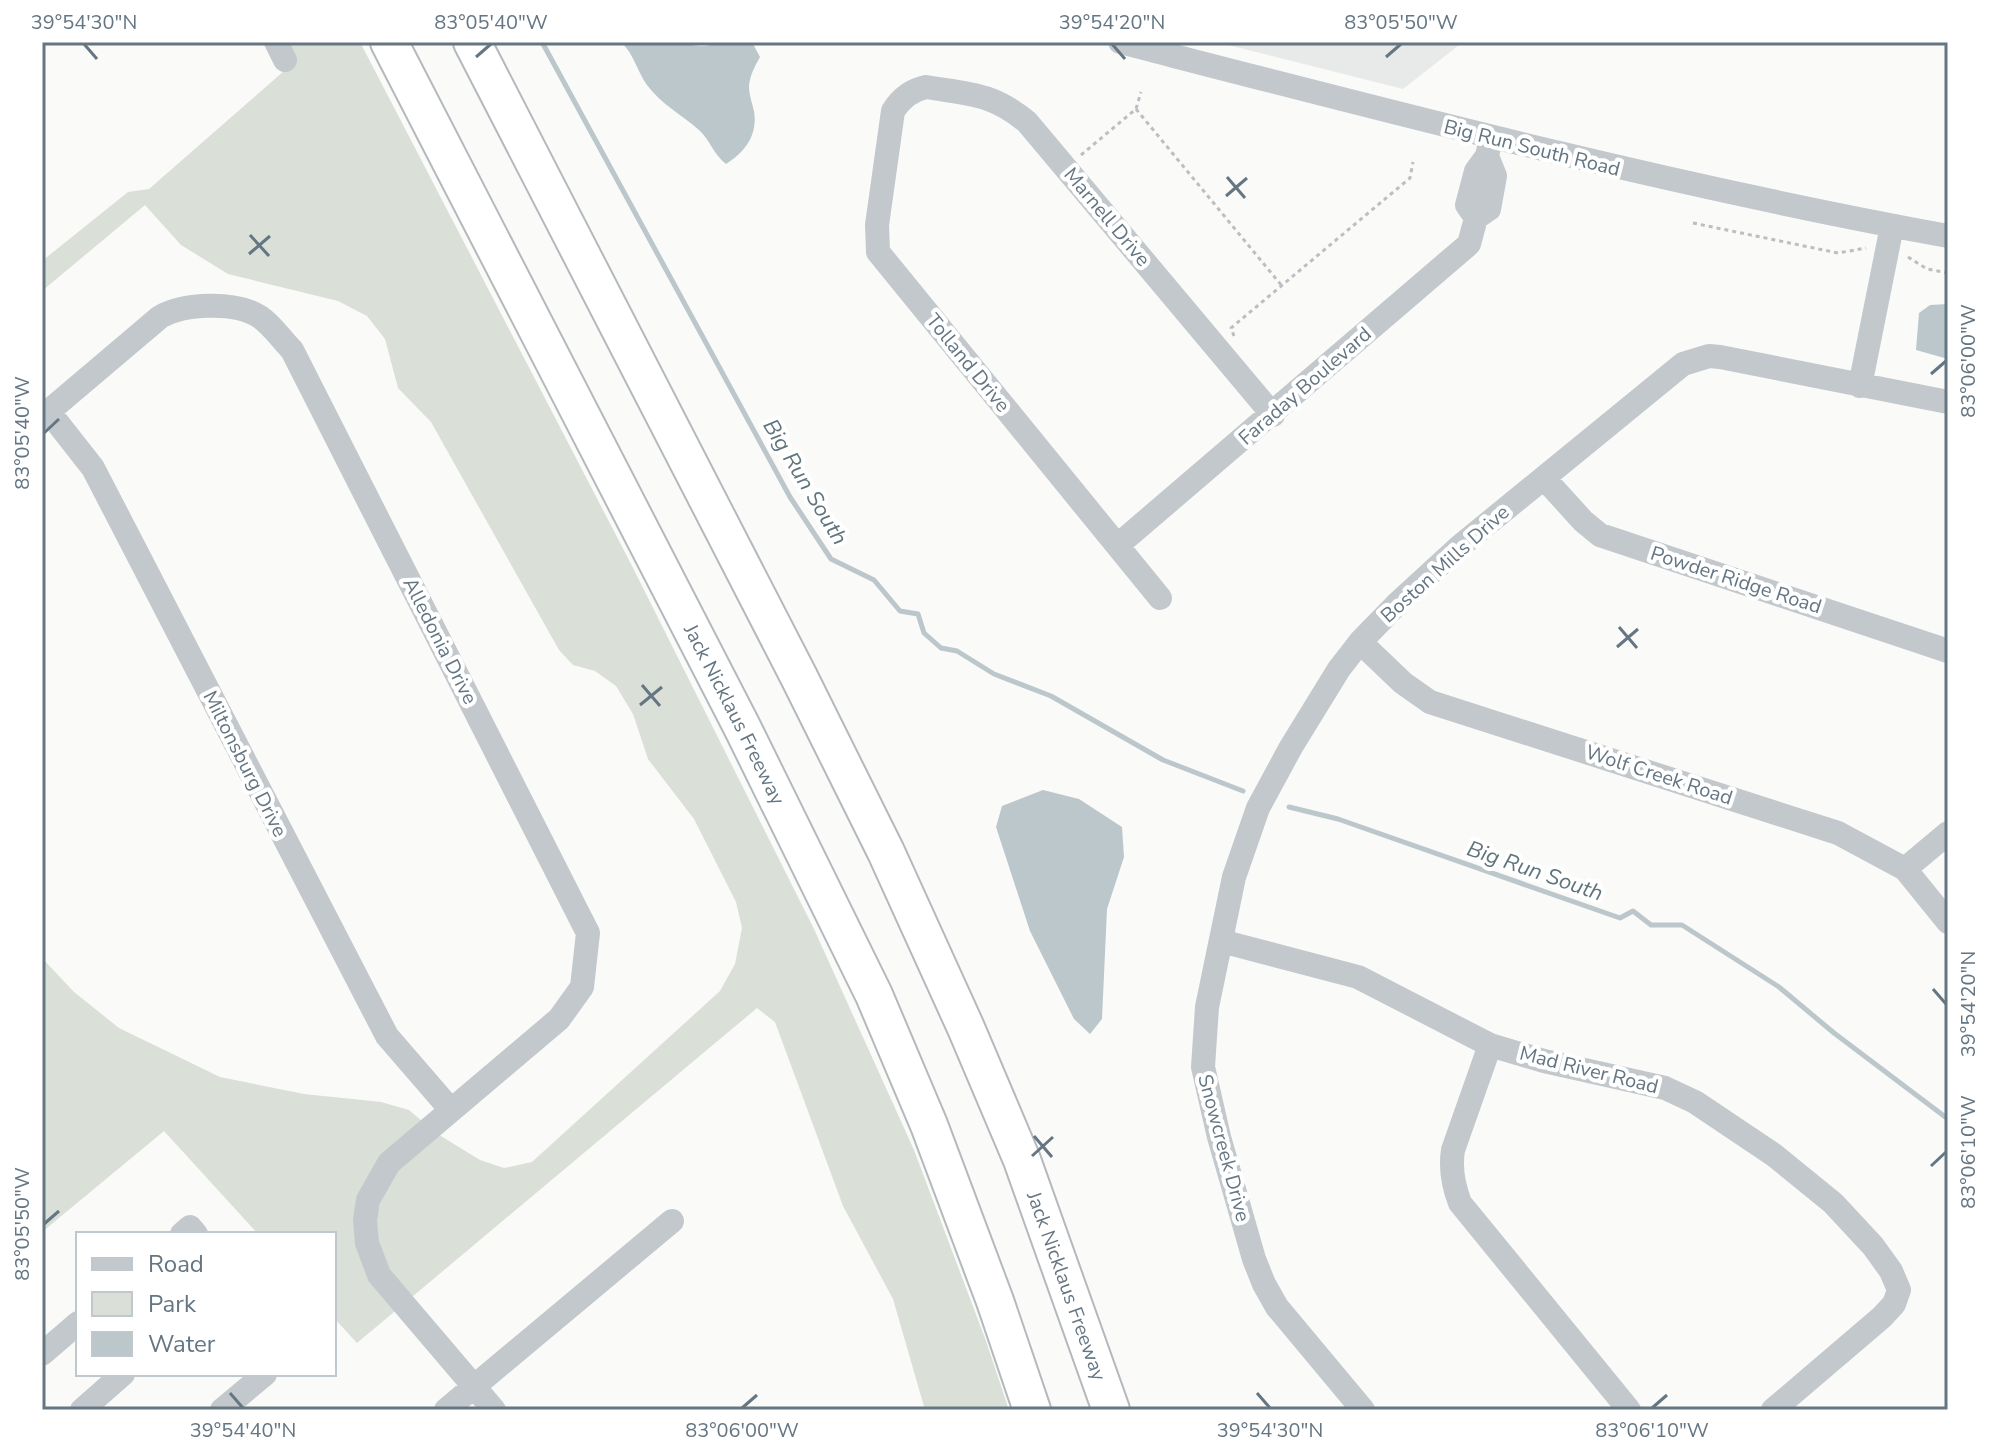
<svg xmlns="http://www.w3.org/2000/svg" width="1990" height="1452" font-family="'Nunito Sans',sans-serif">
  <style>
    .built { fill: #e8e9e9 }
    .green { fill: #dadfd7 }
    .water { fill: #bbc7cb }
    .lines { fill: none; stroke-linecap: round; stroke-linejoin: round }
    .stream { stroke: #bbc7cb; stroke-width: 5 }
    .highway-casing { stroke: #b4b9bd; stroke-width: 40 }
    .path { stroke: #bbbfc2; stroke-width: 3; stroke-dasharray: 4 4; stroke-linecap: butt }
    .minor { stroke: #c3c8cc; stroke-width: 24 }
    .highway { stroke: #fff; stroke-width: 36 }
    .ticks { fill: none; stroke: #657683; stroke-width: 3 }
    .labels { text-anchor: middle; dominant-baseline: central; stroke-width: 8; stroke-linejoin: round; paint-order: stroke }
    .street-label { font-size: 20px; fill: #657683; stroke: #fff }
    .water-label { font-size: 22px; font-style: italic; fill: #60757c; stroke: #fff }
    .neatline { fill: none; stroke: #657683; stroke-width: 3 }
    .ticks-label { font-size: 20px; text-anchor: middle; fill: #657683 }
  </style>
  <rect width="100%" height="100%" fill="#fafaf8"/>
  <path class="built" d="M1216,42H1463L1403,89Z"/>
  <path class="green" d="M282,42H360L631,564L814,929L914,1150L986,1341L1009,1410H925L893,1299L843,1206L775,1022L757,1008L357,1343L334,1318V1234H258L164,1131L42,1232V958L74,992L119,1028L220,1077L304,1094L381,1102L409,1110L436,1133L480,1160L504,1168L532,1162L720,991L735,964L742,928L736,902L694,819L648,759L633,714L616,686L595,671L573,665L559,650L431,422L398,388L385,339L367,316L338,301L228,274L181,245L145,205L42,291V261L128,192L149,189L292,64Z"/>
  <path class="water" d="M621,42H684C693,47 708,48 717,42H752L760,57C755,66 750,75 749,86C749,94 752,103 754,111C758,135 745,152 726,164C714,155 710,140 699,130C682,115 661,104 647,85C637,71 634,54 621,42Z
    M1948,304V359L1916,350L1919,313L1930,305Z
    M1043,790L1079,799L1122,827L1124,857L1107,909L1102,1019L1090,1034L1074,1019L1030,931L996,827L1002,806Z"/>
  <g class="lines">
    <path class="stream" d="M542,42L790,497L831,559L874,580L900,611L918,614L924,633L941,648L957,651L994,674L1051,696L1163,760L1243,791
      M1289,807L1338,819L1620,918L1633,911L1651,925H1682L1779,987L1834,1033L1948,1119"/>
    <g class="highway-casing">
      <g id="highway">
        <path id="s1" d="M389,42L742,727L874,995L929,1125L995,1301L1032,1410"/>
        <path id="s2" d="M472,42L799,677L886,852L966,1028L1022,1160L1111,1410"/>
      </g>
    </g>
    <path class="path" d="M1136,109L1282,286
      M1081,155L1136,109L1141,92
      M1693,223L1838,253L1866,248
      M1908,257L1927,269L1948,273
      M1234,336L1231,328L1410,178L1413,162"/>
    <path class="minor" d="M276,42L285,60
      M1120,42C1395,113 1668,185 1948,236
      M1476,218L1489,209L1495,176L1487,156
      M1860,386L1892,226
      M49,412L93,468L387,1036L451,1110
      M42,417L160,317C184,303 236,301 260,317C272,325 282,340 292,350L588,933L582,987L559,1019L389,1163L368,1200L365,1220L367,1243L379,1275L494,1410
      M1544,478L1583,521L1600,535L1948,651
      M1118,545L1469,244L1476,218L1467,205L1476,171L1487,156L1491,138
      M1160,598L878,252L877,225L893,111C901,98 912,90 926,87C969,94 992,93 1027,122L1273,415
      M1360,642L1403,683L1430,702L1838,833L1905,869L1948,922
      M1905,869L1948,833
      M1221,941L1358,977L1490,1045L1544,1061L1665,1088L1695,1102L1774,1155L1833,1203L1873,1246L1891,1271L1899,1290L1894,1304L1882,1317L1773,1410
      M1490,1045L1453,1150C1450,1169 1453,1185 1460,1203L1629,1410
      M182,1234L190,1227L196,1234
      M42,1354L78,1323
      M82,1410L123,1374
      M222,1410L265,1374
      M446,1410L672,1221
      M1363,1410L1277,1307L1264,1284L1254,1259L1219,1137L1203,1067L1207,1007L1234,877L1258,808L1291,747L1339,669L1360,642L1399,602L1459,547L1683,364L1709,356L1720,357L1948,402"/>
    <use href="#highway" class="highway"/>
  </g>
  <path class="ticks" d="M84,44L97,59M1112,44L1125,59M476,57L491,44M1386,57L1401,44M1227,177L1245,198M1226,196L1247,178M250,235L269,256M249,254L270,236M1931,374L1946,361M44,433L59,419M1619,627L1637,648M1617,647L1638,629M642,685L660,706M640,705L662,687M1933,989L1946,1004M1034,1136L1052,1157M1032,1156L1053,1137M1931,1166L1946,1152M44,1224L59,1211M230,1393L243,1408M1257,1393L1270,1408M742,1408L757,1395M1652,1408L1667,1395"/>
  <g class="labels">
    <g class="street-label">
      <text transform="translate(1532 148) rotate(14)">Big Run South Road</text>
      <text transform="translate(1107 217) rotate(50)">Marnell Drive</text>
      <text transform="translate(968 363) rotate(51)">Tolland Drive</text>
      <text transform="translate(1305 386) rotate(-41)">Faraday Boulevard</text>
      <text transform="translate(1445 564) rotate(-42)">Boston Mills Drive</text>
      <text transform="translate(1736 580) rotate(18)">Powder Ridge Road</text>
      <text transform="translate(440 641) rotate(63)">Alledonia Drive</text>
      <text stroke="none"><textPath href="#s1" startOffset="756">Jack Nicklaus Freeway</textPath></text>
      <text transform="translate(245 764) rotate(63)">Miltonsburg Drive</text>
      <text transform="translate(1659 775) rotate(18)">Wolf Creek Road</text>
      <text transform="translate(1589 1070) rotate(14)">Mad River Road</text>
      <text transform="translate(1224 1148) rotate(75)">Snowcreek Drive</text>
      <text stroke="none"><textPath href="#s2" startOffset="1380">Jack Nicklaus Freeway</textPath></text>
    </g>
    <g class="water-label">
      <text transform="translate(805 482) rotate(59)">Big Run South</text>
      <text transform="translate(1535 871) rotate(19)">Big Run South</text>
    </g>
  </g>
  <rect width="1990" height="1452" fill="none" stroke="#ffffff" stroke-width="88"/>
  <rect x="76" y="1232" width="260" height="144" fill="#ffffff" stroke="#c1c8cd" stroke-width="2"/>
  <rect x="92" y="1258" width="40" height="12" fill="#c3c8cc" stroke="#c1c8cd" stroke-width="2"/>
  <text x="148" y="1272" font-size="24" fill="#657683">Road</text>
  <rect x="92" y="1292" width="40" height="24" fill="#dadfd7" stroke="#c1c8cd" stroke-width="2"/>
  <text x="148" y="1312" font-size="24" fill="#657683">Park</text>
  <rect x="92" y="1332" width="40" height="24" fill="#bbc7cb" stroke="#c1c8cd" stroke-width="2"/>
  <text x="148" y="1352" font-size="24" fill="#657683">Water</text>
  <rect x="44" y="44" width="1902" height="1364" class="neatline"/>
  <g class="ticks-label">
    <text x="84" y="29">39°54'30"N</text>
    <text x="491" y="29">83°05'40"W</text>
    <text x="1112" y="29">39°54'20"N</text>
    <text x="1401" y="29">83°05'50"W</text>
    <text transform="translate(1968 361) rotate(-90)" y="7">83°06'00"W</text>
    <text transform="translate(22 433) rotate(-90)" y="7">83°05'40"W</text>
    <text transform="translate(1968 1004) rotate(-90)" y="7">39°54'20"N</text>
    <text transform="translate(1968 1152) rotate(-90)" y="7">83°06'10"W</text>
    <text transform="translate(22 1224) rotate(-90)" y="7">83°05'50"W</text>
    <text x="243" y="1437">39°54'40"N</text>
    <text x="742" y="1437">83°06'00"W</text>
    <text x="1270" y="1437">39°54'30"N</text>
    <text x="1652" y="1437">83°06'10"W</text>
  </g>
</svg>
